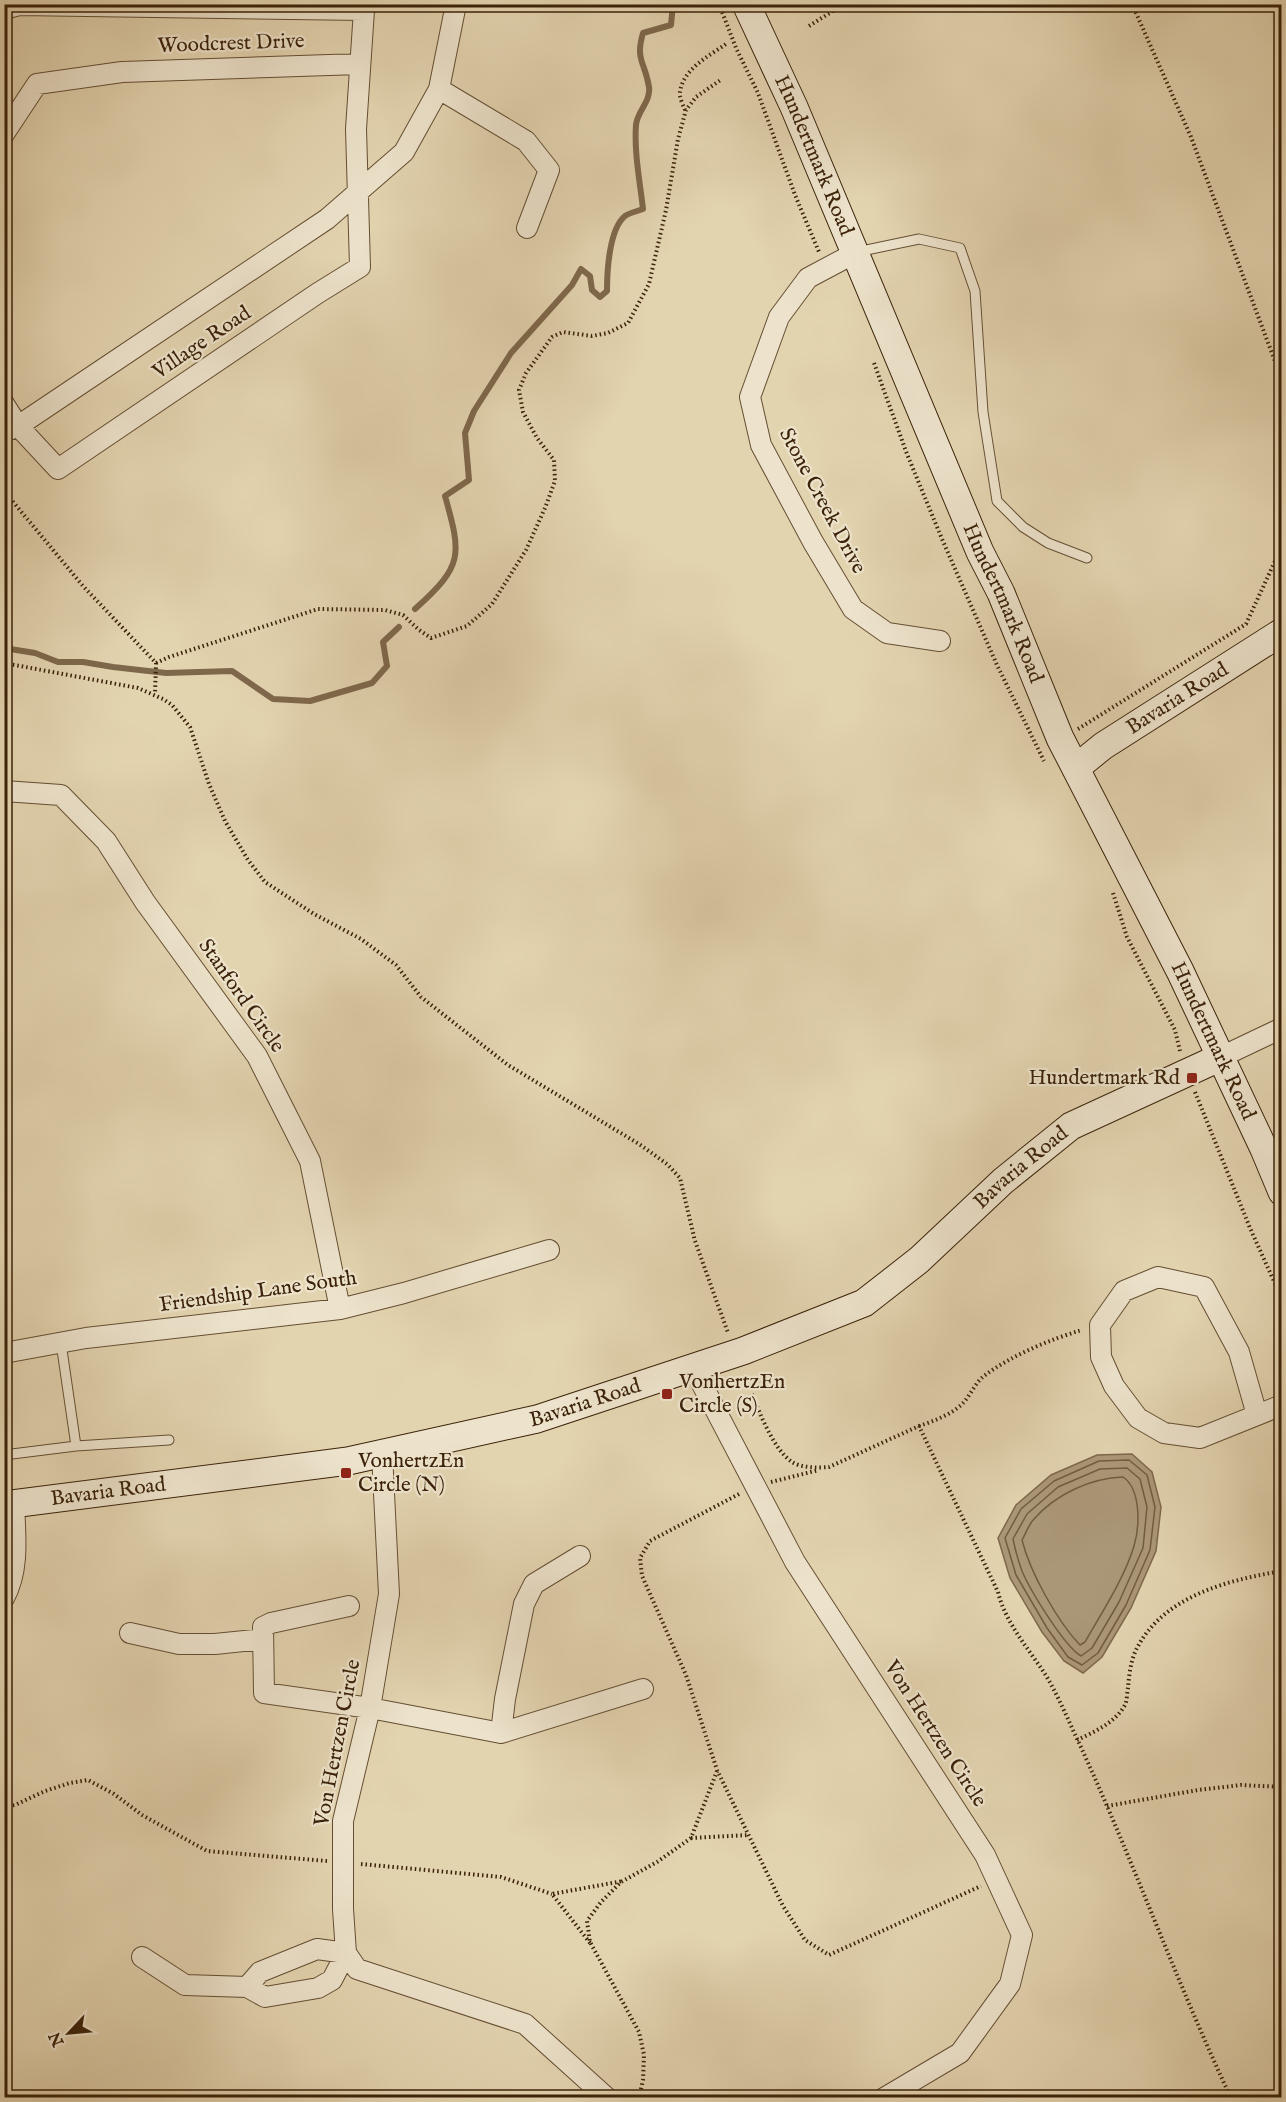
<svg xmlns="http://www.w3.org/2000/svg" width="1286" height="2102" font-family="'IM FELL English',serif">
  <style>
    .water { fill: #aa9777; stroke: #7e684b; stroke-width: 1.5 }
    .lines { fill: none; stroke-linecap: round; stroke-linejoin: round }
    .shore { stroke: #725c40; stroke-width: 1.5 }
    .stream { stroke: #7e684b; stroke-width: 6 }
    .lane-casing { stroke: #654e33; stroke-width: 11 }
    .street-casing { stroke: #654e33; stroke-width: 22 }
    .secondary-casing { stroke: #3b2209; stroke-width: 29 }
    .path { stroke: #3b2209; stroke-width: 4; stroke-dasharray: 1.5 3; stroke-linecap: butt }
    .lane { stroke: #ede3cc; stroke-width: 9 }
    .street { stroke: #ede3cc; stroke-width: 20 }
    .secondary { stroke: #ede3cc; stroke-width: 27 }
    .poi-dot { fill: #8f2418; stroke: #ede3cc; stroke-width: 2 }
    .labels { text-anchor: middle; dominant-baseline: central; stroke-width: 4.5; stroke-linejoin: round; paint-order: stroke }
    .street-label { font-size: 21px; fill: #3b2209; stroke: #ede3cc }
    .poi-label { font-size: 21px; fill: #3b2209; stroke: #ede3cc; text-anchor: start }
  </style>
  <rect width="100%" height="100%" fill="#e3d4b0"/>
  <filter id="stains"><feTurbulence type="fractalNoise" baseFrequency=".00333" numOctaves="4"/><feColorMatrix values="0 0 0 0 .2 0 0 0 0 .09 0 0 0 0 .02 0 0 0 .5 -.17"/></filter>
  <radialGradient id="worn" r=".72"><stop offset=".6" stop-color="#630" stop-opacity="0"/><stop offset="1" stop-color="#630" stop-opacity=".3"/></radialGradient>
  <path class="water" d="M1132,1454L1152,1472L1161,1507L1156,1551L1131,1608L1102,1657L1083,1673L1064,1661L1042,1632L1010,1578L998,1538L1016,1505L1051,1475L1097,1455Z"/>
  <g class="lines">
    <path class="shore" d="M1129,1460L1147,1475L1155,1507L1150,1550L1126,1605L1098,1653L1082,1665L1068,1657L1047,1628L1016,1575L1005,1538L1021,1509L1054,1481L1099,1461Z
      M1127,1468L1140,1479L1147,1507L1143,1548L1119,1602L1092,1648L1081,1656C1064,1646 1030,1590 1022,1571C1018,1560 1015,1549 1013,1539L1027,1514L1058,1487L1100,1469Z
      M1123,1477C1141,1489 1140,1526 1134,1546C1125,1577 1101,1614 1085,1642L1080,1645C1057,1621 1030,1572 1022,1540C1026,1533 1029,1524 1034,1519C1056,1494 1091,1478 1123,1477Z"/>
    <path class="stream" d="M415,609C463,566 462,556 445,496L469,480L465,433L474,411L511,353L572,285L581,269L590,276L592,290L600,297L607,291C607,272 609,229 625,216C629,213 638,211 643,209C640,182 634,153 636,125C637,111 651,102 649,87C645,62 635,60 643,33L671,25L673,4
      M4,648L35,653L58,662H83L113,667L166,673L232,671L273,699L310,701L372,683L387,666L383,642L399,627"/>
    <g class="lane-casing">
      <path id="lane" d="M857,252L919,239L960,248L975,291L983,412L997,501L1023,527L1048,543L1087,558
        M61,1343L76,1446L169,1440
        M4,1455L76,1446"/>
    </g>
    <g class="street-casing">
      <path id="street" d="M4,9L19,5L364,10L356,129L360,267L318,293L58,469L18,426L4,404
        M439,89L526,141L549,170L527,228
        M4,134L37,84L122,72L359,64
        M855,253L808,278L779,317L750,397L761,445L813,542L853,609L887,633L940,641
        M4,432L18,426L327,219L404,152L439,89L456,4
        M4,791L61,795L106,841L145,902L257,1056L310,1161L340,1309
        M1221,1057L1282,1028
        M4,1353L86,1338L340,1309L404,1293L549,1250
        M693,1367L795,1562L985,1855L1022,1935L1010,1984L960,2053L884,2098
        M1257,1415L1239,1352L1204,1287L1158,1277L1124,1291L1100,1325L1101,1357L1114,1386L1138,1418L1164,1433L1200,1438L1282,1405
        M382,1453L389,1594L370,1708L343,1821V1909L346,1953L357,1969L525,2024L607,2098
        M4,1598C20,1570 15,1533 14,1503
        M349,1606L271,1623L263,1627L264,1693L370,1708L501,1733L643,1689
        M130,1633L179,1644H215L263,1639
        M501,1733L505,1699L524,1604L534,1584L580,1556
        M142,1957L185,1985L247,1987L265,1997L318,1988L332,1980L346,1953L317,1949L260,1972L247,1987"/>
    </g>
    <g class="secondary-casing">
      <g id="secondary">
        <path id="s1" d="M746,4L794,107L980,552L1001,593L1060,738L1180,971L1264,1149L1282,1192"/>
        <path id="s2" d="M1076,768L1103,746L1282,632"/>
        <path id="s3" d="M4,1505L348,1461L537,1419L743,1351L864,1303L919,1260L1003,1181L1071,1126L1221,1057"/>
      </g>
    </g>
    <path class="path" d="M719,4L736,48L758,93L795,195L819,252
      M1132,4L1191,137L1282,380
      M809,26L844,4
      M685,110C683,105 679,97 680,92C683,69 709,56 726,44
      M874,363L907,454L942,539L997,665L1044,761
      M4,491L83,586L156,663L155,694
      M4,663L138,688L163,699L172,705L190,727L209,784L225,821L248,860L265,882L314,914L361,939L396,965L421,997L508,1065L639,1144L667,1164L680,1178L695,1241L728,1333
      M156,663L169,657L318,609L385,610L403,615L419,630L431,638L467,626L492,604L526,550L545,508L555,481L554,460L537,438L523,412L519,390L526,373L552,337L563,332L592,336L608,333L628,323L649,284L666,210L678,139L686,110L696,97L722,79
      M1078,729L1246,624L1276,559L1282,555
      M1113,893L1127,937L1175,1030L1180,1051
      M1195,1092L1250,1228L1282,1299
      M752,1394C760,1414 774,1450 792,1462C801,1468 818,1468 829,1467L919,1426L998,1592C1005,1622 1028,1648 1045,1674C1058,1695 1068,1720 1079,1743C1133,1860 1176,1981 1231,2098
      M919,1426C934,1421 953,1414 964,1402C971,1394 976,1382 984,1376C1010,1356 1051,1339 1082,1330
      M771,1482L819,1470
      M739,1494L650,1541L640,1558L642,1576L686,1675L717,1770L783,1906L805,1940L829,1955L981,1886
      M1077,1740C1094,1732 1115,1723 1125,1705C1127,1701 1127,1693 1128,1688C1129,1675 1131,1659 1137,1648C1164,1596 1228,1580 1282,1571
      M1107,1806L1198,1790L1241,1785L1282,1787
      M4,1807L15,1805L45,1791L70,1783L88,1780L114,1794L142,1815L207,1851L327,1861
      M691,1838L749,1835
      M361,1864L501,1877L552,1894
      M590,1943L552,1894L623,1881
      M639,2098L643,2080L644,2055L639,2032L590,1942L587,1921L601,1902L621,1882L657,1862L691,1838L717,1771"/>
    <use href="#lane" class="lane"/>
    <use href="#street" class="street"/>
    <use href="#secondary" class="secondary"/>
  </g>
  <g class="poi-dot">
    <rect x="1186" y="1072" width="12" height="12" rx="3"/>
    <rect x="661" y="1388" width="12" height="12" rx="3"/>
    <rect x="340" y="1467" width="12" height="12" rx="3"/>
  </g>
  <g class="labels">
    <g class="street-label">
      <text transform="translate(231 44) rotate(-2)">Woodcrest Drive</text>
      <text stroke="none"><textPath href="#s1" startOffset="166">Hundertmark Road</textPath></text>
      <text transform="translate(202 343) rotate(-34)">Village Road</text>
      <text transform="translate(822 501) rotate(62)">Stone Creek Drive</text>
      <text stroke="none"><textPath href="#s1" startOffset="652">Hundertmark Road</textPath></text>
      <text stroke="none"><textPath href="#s2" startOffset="123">Bavaria Road</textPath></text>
      <text transform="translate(241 996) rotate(55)">Stanford Circle</text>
      <text stroke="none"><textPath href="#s1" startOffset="1138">Hundertmark Road</textPath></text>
      <text stroke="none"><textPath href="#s3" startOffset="1095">Bavaria Road</textPath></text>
      <text transform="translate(258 1292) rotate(-8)">Friendship Lane South</text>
      <text stroke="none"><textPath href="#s3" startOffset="591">Bavaria Road</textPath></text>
      <text stroke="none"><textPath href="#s3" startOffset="105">Bavaria Road</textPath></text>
      <text transform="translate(935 1734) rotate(57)">Von Hertzen Circle</text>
      <text transform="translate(338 1743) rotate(-79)">Von Hertzen Circle</text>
    </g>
    <g class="poi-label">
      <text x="1180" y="1078" text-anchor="end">Hundertmark Rd</text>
      <text x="679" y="1382">VonhertzEn<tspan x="679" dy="24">Circle (S)</tspan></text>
      <text x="358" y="1461">VonhertzEn<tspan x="358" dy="24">Circle (N)</tspan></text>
    </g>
  </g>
  <rect width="1286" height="2102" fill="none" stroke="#e3d4b0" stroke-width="24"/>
  <rect x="6" y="6" width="1274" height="2090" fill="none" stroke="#3b2209" stroke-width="3"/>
  <rect x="12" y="12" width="1262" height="2078" fill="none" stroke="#3b2209" stroke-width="1.5"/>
  <g transform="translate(69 2033) rotate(244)" stroke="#ede3cc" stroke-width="4.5" paint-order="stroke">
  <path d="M0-4.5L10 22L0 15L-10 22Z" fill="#3b2209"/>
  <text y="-9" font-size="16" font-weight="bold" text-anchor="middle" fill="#3b2209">N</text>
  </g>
  <rect width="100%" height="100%" filter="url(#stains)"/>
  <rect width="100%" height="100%" fill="url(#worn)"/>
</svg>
